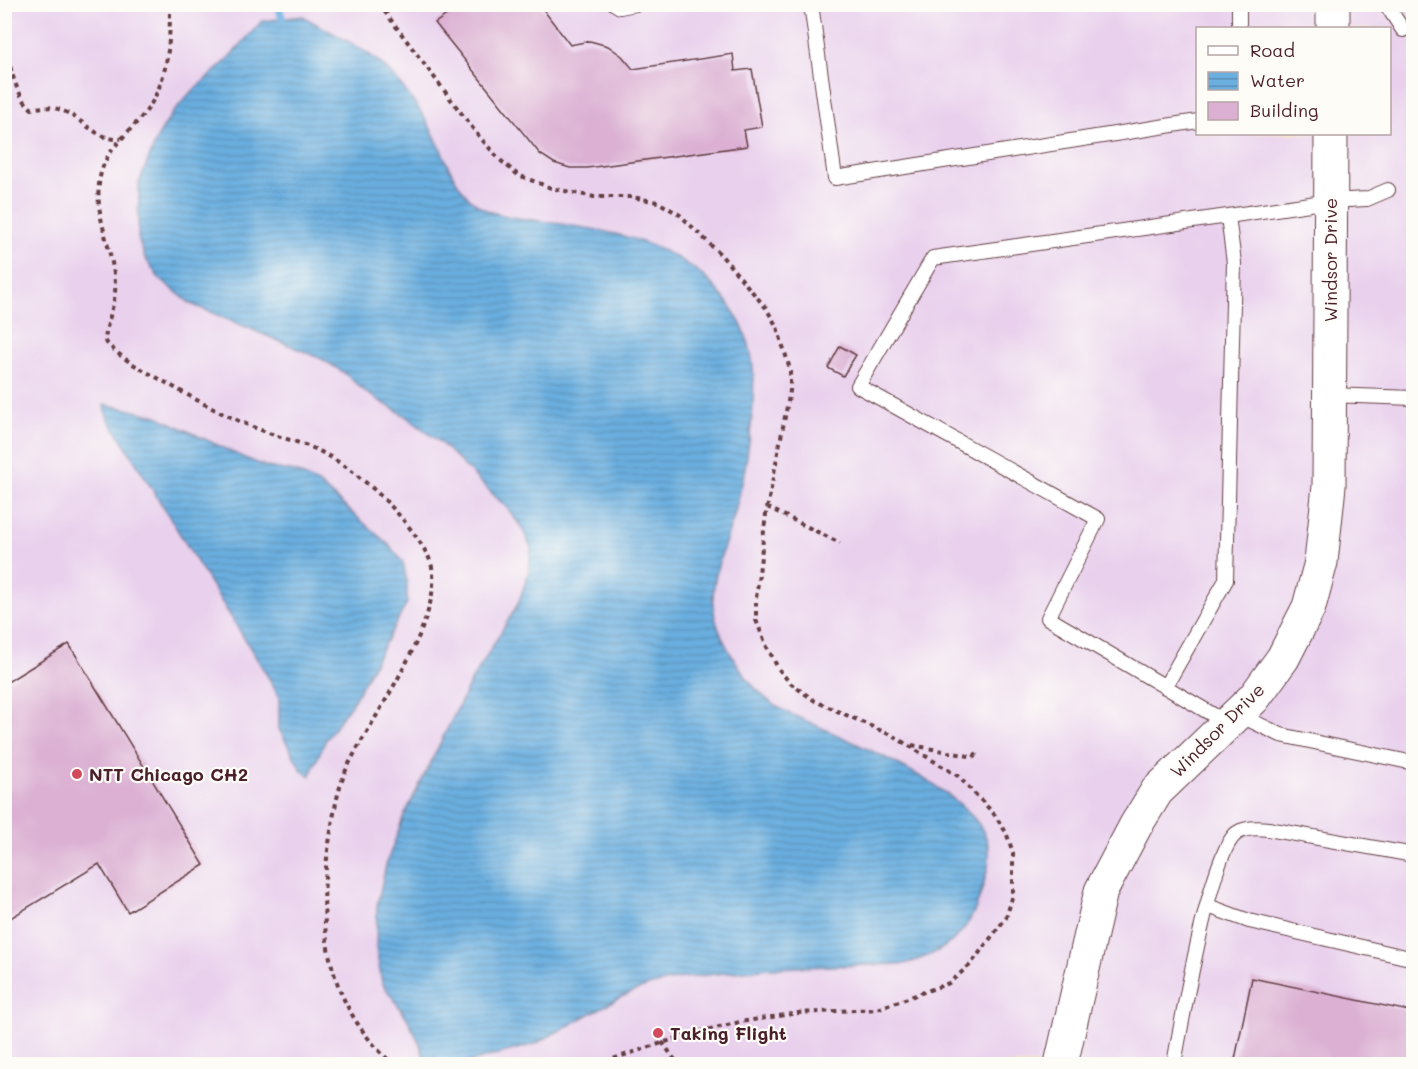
<svg xmlns="http://www.w3.org/2000/svg" width="1418" height="1069" font-family="Mali,sans-serif">
  <style>
    .built { fill: #e9d1ed; fill-rule: evenodd }
    .water { fill: url(#water-rules); stroke: #5a6786; stroke-width: 1.5 }
    .lines { fill: none; stroke-linecap: round; stroke-linejoin: round }
    .stream { stroke: #6aafe0; stroke-width: 8 }
    .building { fill: #dbb0d3 }
    .service-casing { stroke: #633c42; stroke-width: 16 }
    .tertiary-casing { stroke: #633c42; stroke-width: 35 }
    .path { stroke: #633c42; stroke-width: 4; stroke-dasharray: 4.5 4.5; stroke-linecap: butt }
    .service { stroke: #fff; stroke-width: 14 }
    .tertiary { stroke: #fff; stroke-width: 33 }
    .poi-dot { fill: #d1495b; stroke: #fdfcf7; stroke-width: 2 }
    .labels { text-anchor: middle; dominant-baseline: central; stroke-width: 4.5; stroke-linejoin: round; paint-order: stroke }
    .street-label { font-size: 18px; fill: #4a1f2b; stroke: #fdfcf7 }
    .poi-label { font-size: 18px; font-weight: bold; fill: #4a1f2b; stroke: #fdfcf7; text-anchor: start }
  </style>
  <defs>
    <pattern id="water-rules" width="6" height="5" patternUnits="userSpaceOnUse" patternTransform="scale(1.5)"><rect width="6" height="5" fill="#6aafe0"/><path d="M0 2.5h6" fill="none" stroke="#598eb6"/></pattern>
  </defs>
  <rect width="100%" height="100%" fill="#fdfcf7"/>
  <filter id="ink" filterUnits="userSpaceOnUse"><feTurbulence type="fractalNoise" baseFrequency=".0167" numOctaves="2"/><feDisplacementMap in="SourceGraphic" scale="12" xChannelSelector="R" yChannelSelector="G"/><feConvolveMatrix kernelMatrix="1 2 1 2 8 2 1 2 1" color-interpolation-filters="sRGB"/></filter>
  <filter id="wash" filterUnits="userSpaceOnUse"><feTurbulence type="fractalNoise" baseFrequency=".008" numOctaves="4" result="noise"/><feDisplacementMap in="SourceGraphic" scale="24" xChannelSelector="R" yChannelSelector="G"/><feGaussianBlur stdDeviation="1.35" result="paint"/><feColorMatrix in="noise" values="0 0 0 0 0 0 0 0 0 0 0 0 0 0 0 0 0 1.4 0 .05"/><feComposite in="paint" operator="in"/></filter>
  <g filter="url(#wash)">
    <rect width="100%" height="100%" fill="#f1e0c1"/>
    <path class="built" d="M5,5H1413V1064H5ZM1198,28H1390V134H1198Z"/>
    <path class="water" d="M303,16C323,29 345,38 364,51C393,69 424,112 438,143C448,166 461,199 486,210C504,218 528,219 547,222C610,231 675,241 718,291C735,310 748,334 752,359C758,400 746,472 735,512C727,542 713,569 713,600C713,624 725,646 738,665C747,680 761,696 776,706C787,713 801,718 813,724C857,744 978,793 988,844C992,862 984,882 979,899C968,936 941,955 904,964L769,968L682,978L648,986L619,998L535,1044L463,1064H426L420,1044L407,1018L382,983L376,948L377,906L386,865L403,818L470,683L518,604L528,575L531,548L522,528L508,509L441,443L404,415L368,394L343,372L322,359L191,304L159,278L145,258L138,238L139,183L157,138L171,115L188,95L225,62L262,21Z
      M104,404L157,416L240,456L267,467L295,472L318,483L388,544L403,562L407,582V603L354,700L325,741L310,776L302,771L279,729V698L270,680L107,416Z"/>
    <g class="lines">
      <path class="stream" d="M278,4L282,18"/>
    </g>
    <g id="blocks">
      <path class="building" d="M441,4H539L570,45L590,41L608,46L622,56L633,69L733,54L735,71L752,69L762,127L744,130L747,146L587,168H570L554,163L540,154L435,23L448,14Z
        M840,346L856,355L843,376L828,368Z
        M69,644L204,865L128,912L99,864L4,922V684Z
        M1252,978L1414,1012V1064H1234Z"/>
    </g>
  </g>
  <g filter="url(#ink)">
    <use href="#blocks" fill-opacity="0" stroke="#633c42" stroke-width="1.5"/>
    <g class="lines">
      <g class="service-casing">
        <path id="service" d="M615,4L620,7L636,4
          M811,4L835,178L1198,121
          M1239,4V28
          M1386,4L1403,30
          M1329,395L1414,398
          M1165,687L1226,580L1234,263L1228,216L1330,201L1367,199L1388,190
          M1237,714L1281,735L1414,763
          M1227,723L1048,618L1098,519L858,386L933,258L1228,216
          M1208,906L1249,921L1414,959
          M1174,1064C1181,1026 1211,850 1237,833C1246,827 1259,828 1268,829L1414,855"/>
      </g>
      <g class="tertiary-casing">
        <path id="tertiary" d="M1333,28V4
          M1061,1064L1101,891L1136,825L1157,791L1254,698L1283,658L1309,607L1321,562L1329,486L1331,134"/>
      </g>
      <path class="path" d="M170,4C170,40 169,76 149,107C136,127 109,146 102,169C90,209 112,244 115,283C117,302 106,322 105,341C122,360 142,369 163,381C196,400 230,419 266,432C282,438 299,442 315,449C357,468 407,516 428,556C455,607 370,719 347,768C337,790 334,813 330,837C316,922 324,1003 393,1064
        M379,4L477,134L499,159L518,175L551,188L594,197H632L658,202L680,215L721,255L766,308L777,327L790,369V391L766,514L756,599V620L766,645L778,668L790,683L815,701L893,736L958,776L994,814L1006,832L1013,853V895L1006,918L970,965L949,983L877,1009L798,1013L740,1022L690,1034L597,1064
        M8,58C13,77 17,96 32,109C75,98 86,141 121,139
        M767,507L840,543
        M912,745L974,757L978,750
        M662,1042L678,1064"/>
      <use href="#service" class="service"/>
      <use href="#tertiary" class="tertiary"/>
    </g>
  </g>
  <g class="poi-dot">
    <circle cx="77" cy="774" r="6"/>
    <circle cx="658" cy="1033" r="6"/>
  </g>
  <g class="labels">
    <g class="street-label">
      <text transform="translate(1330 260) rotate(-90)">Windsor Drive</text>
      <text transform="translate(1217 730) rotate(-45)">Windsor Drive</text>
    </g>
    <g class="poi-label">
      <text x="89" y="774">NTT Chicago CH2</text>
      <text x="670" y="1033">Taking Flight</text>
    </g>
  </g>
  <rect width="1418" height="1069" fill="none" stroke="#fdfcf7" stroke-width="24"/>
  <rect x="1196" y="27" width="195" height="108" fill="#fdfcf7" stroke="#b5a4a5" stroke-width="1.5"/>
  <rect x="1208" y="46" width="30" height="9" fill="#ffffff" stroke="#b5a4a5" stroke-width="1.5"/>
  <text x="1250" y="57" font-size="18" fill="#4a1f2b">Road</text>
  <rect x="1208" y="72" width="30" height="18" fill="url(#water-rules)" stroke="#b5a4a5" stroke-width="1.5"/>
  <text x="1250" y="87" font-size="18" fill="#4a1f2b">Water</text>
  <rect x="1208" y="102" width="30" height="18" fill="#dbb0d3" stroke="#b5a4a5" stroke-width="1.5"/>
  <text x="1250" y="117" font-size="18" fill="#4a1f2b">Building</text>
</svg>
